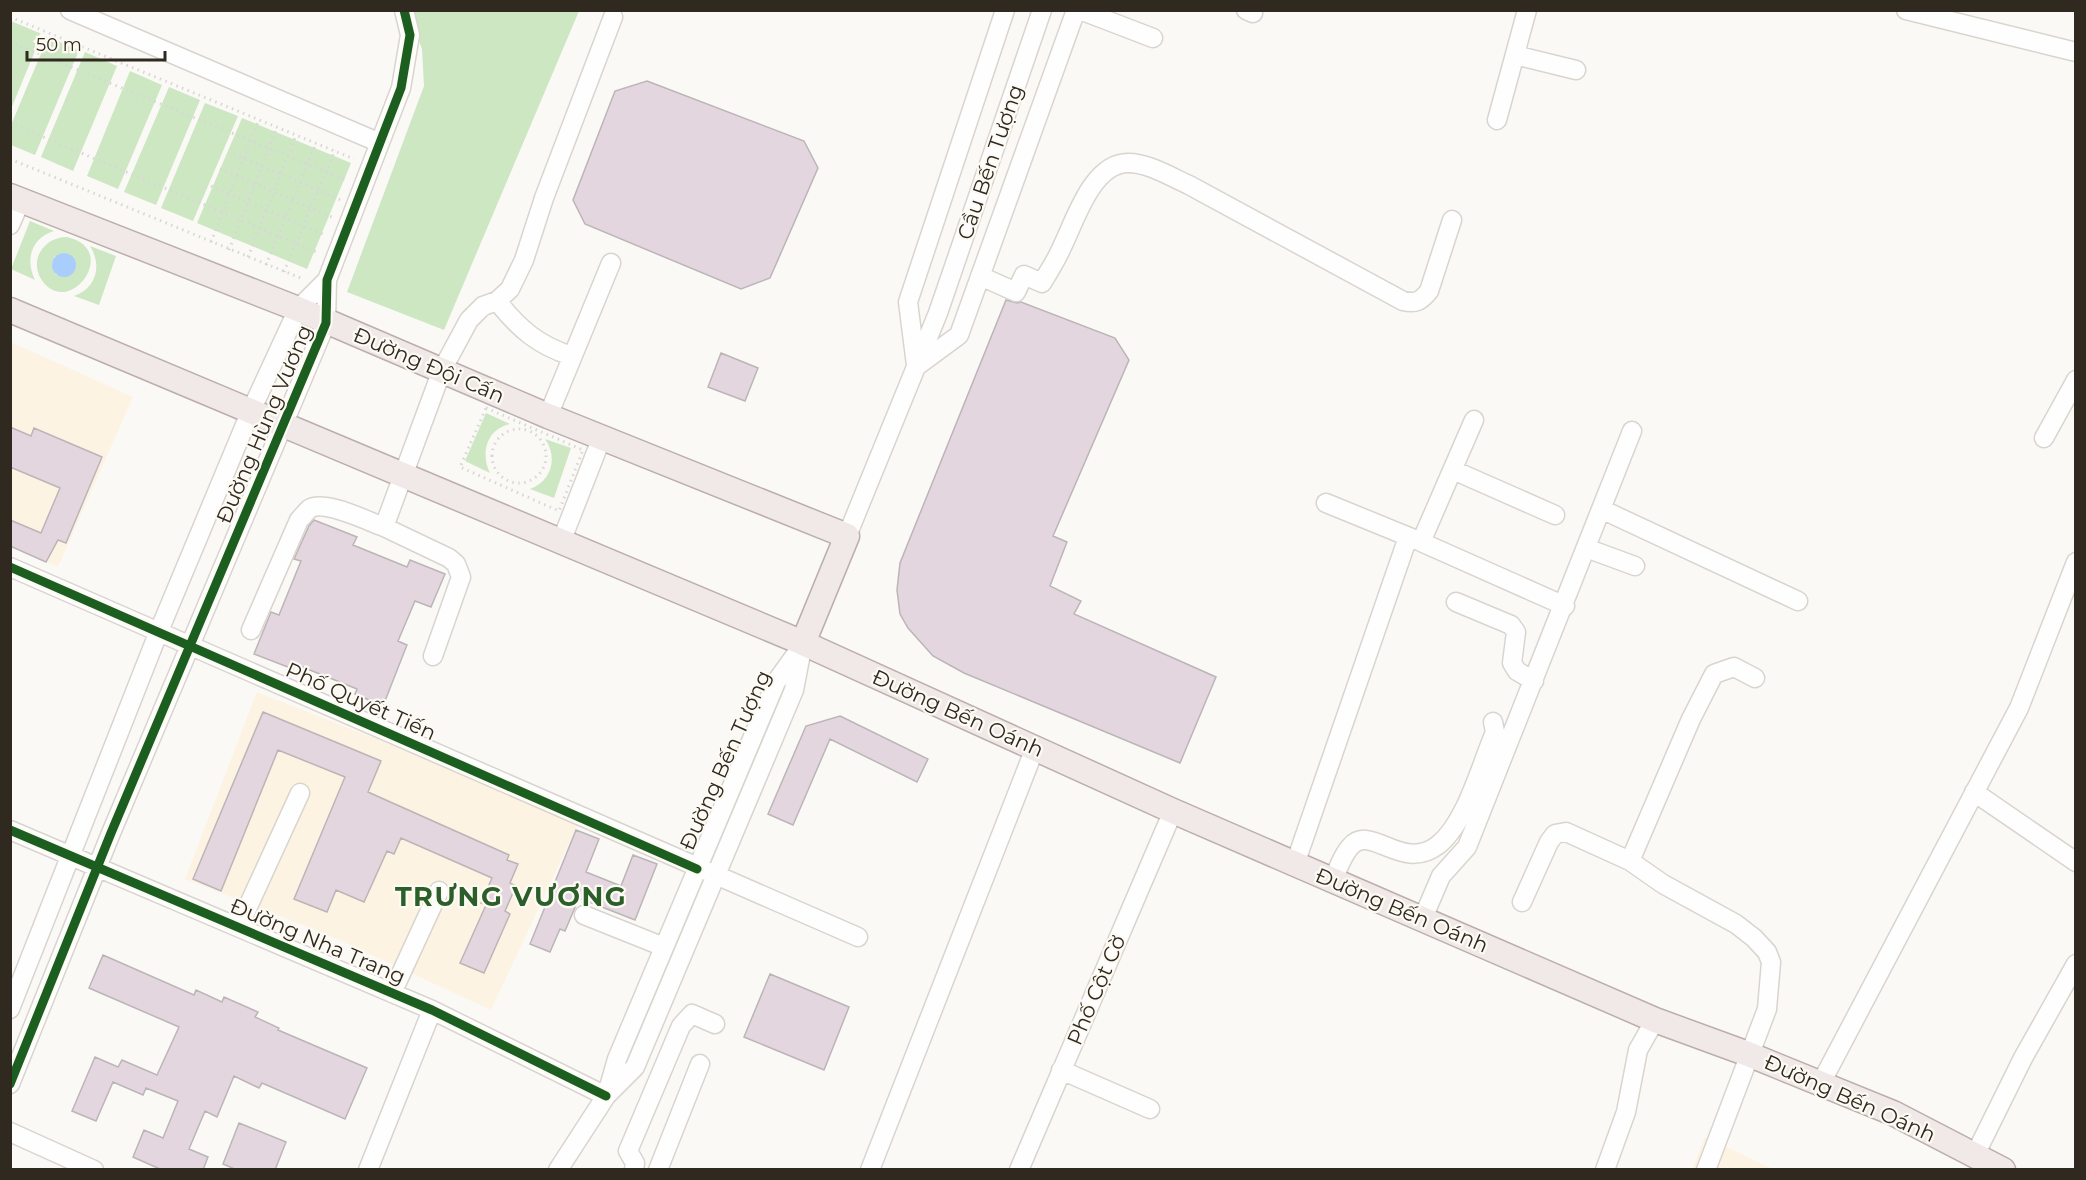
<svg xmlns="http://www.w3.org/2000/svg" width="2086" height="1180" font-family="Montserrat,sans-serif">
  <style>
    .built { fill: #fcf3e2 }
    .green { fill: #cde7c2; fill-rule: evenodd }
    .water { fill: #a9cdfc }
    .building { fill: #e4d6df; stroke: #bbb5b7; stroke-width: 1.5 }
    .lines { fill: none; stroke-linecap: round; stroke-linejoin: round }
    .minor-casing { stroke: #d9d5ce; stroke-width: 21 }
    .major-casing { stroke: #bbaeac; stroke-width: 27 }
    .path { stroke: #d7d7d6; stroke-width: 3; stroke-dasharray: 1.5 4.5; stroke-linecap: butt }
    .minor { stroke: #fefefe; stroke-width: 18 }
    .major { stroke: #f0e9e8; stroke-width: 24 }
    .cycleway-casing { stroke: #fdfaf4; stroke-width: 13 }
    .cycleway { stroke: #1b5e20; stroke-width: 9 }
    .labels { text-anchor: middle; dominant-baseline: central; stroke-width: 4.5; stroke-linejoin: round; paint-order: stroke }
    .street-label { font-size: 21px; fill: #2f291f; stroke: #fdfaf4 }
    .district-label { font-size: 27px; font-weight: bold; letter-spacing: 1.5px; fill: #2b5e29; stroke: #fdfaf4 }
  </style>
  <rect width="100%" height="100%" fill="#fbf9f6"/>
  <path class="built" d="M11,342L133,397L58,567L11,546Z
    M257,692L397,747L578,824L491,1010L326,934L185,879Z
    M1705,1137L1773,1169L1692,1170Z"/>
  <path class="green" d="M411,11H579L444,330L347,292L424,86L422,49L411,19Z
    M11,21L42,34L11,109Z
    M48,37L79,50L35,155L11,145V125Z
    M85,52L117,66L73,171L41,157Z
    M130,71L162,85L118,189L87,176Z
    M169,87L200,100L156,205L124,192Z
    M205,103L238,116L193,221L161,208Z
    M242,118L351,163L307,269L197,223Z
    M30,221L54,231C31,238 25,260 35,280L11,269Z
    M67,237C122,249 68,321 41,279C29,258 45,237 67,237ZM55,256L76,266L72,273L56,275L52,263Z
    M90,246L116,256L99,305L74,296C97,288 102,265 90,246Z
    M486,413L510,424C487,429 480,453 490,473L465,461Z
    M545,439L571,448L554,498L530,489C552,481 558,457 545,439Z"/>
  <path class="water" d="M52 265a12 12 0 1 1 24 0a12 12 0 1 1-24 0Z"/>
  <path class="building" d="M647,81L804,141L818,168L770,278L741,289L585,224L573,200L615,91Z
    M1006,300L1017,303L1021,302L1115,338L1129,360L1053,536L1067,542L1050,586L1081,601L1074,614L1216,677L1180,763L964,673L933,656L908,628L900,614L897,590L900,563Z
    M721,353L758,368L745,401L708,387Z
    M10,427L31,436L34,428L102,457L66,543L58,540L46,562L10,546V520L41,533L60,488L10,467Z
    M314,520L357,537L353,545L407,567L410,560L445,574L431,607L415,601L398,641L407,645L383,706L355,694L357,689L295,664L293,669L254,654L271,612L279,615L301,561L294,559L309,526Z
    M263,712L381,761L368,792L509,855L507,860L518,864L510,883L516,886L505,911L510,914L484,973L460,963L486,905L481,903L492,878L401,838L394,854L387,851L364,902L336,890L327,912L294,899L345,777L278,750L221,891L193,879Z
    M840,716L928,759L917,782L830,739L793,825L768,814L806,726Z
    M576,830L599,839L586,872L621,886L633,855L657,864L635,920L579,898L565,931L560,929L550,952L530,944Z
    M103,955L194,995L196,990L222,1002L224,997L258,1012L255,1017L279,1028L278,1030L367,1068L345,1119L262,1083L259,1088L234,1076L217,1117L205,1111L189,1149L208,1157L203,1170H162L133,1157L144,1130L163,1138L178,1101L146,1088L143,1095L113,1082L96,1121L72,1111L95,1057L118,1067L122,1060L157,1075L179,1027L89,988Z
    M770,974L849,1007L824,1070L744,1037Z
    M239,1123L286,1142L275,1170H237L223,1164Z"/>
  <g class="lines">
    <g class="minor-casing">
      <path id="minor" d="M70,10L380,143
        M1080,10L1153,38
        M1246,10L1253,13
        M1906,10L2076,52
        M1515,55L1576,70
        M1497,120L1527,10
        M10,225L21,200
        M980,276L1016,292L1024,275L1042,283C1049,271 1057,259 1062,247C1075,221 1092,163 1128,163C1149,163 1171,177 1189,185L1403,301C1416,304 1421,301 1429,291L1452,220
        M497,301C519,329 539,346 572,356
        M916,365L908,302L1005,10
        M917,366L959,335L1076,10
        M548,416L611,263
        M1474,420L1421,542L1565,606
        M2044,438L2076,380
        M1453,470L1555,515
        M1326,503L1419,541
        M1601,509L1798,601
        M847,536L938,313L1042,10
        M561,542L602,437
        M1586,548L1635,566
        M10,567L858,937
        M1456,602L1511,625L1516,632L1512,663L1517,671L1534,681
        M251,630L299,520C302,517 306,512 309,509C324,499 367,521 384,527
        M433,656L461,577L456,564L449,558L384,527L442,370L469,320L483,306L497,301L510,289L524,260L544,198L613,17
        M1974,792L2076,862
        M10,830L432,1010L606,1096
        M1295,864L1408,537
        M1333,880C1338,869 1342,856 1350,847C1370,822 1402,873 1438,845C1466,823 1481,765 1495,732L1493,722
        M1522,902L1549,842L1555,834L1566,832L1630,861
        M584,915L664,947
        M1423,918L1441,876L1467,847L1632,431
        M239,926L300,793
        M392,993L439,891
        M10,1009L159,631L250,413L298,309L327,280
        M1061,1070L1150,1109
        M1821,1083L2019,708L2076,562
        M10,1084L111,833L326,323L327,280L401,88L410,35L404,10
        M607,1094L617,1059L776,682L799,650
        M10,1132L94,1170
        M1975,1155L2023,1058L2076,964
        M368,1170L432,1010
        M558,1170L606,1096L635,1067L794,690L803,643
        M634,1170L635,1163L628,1151L681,1026L692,1014L715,1024
        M658,1170L700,1064
        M870,1170L1035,748
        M1019,1170L1173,811
        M1605,1170L1626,1112L1638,1050L1655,1020
        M1706,1170L1767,1009L1771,962L1767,952L1754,938L1736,924L1663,884L1630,861L1691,719L1714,674L1734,667L1755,678"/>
    </g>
    <g class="major-casing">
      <path id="major" d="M10,196L298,309L548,416L847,536L803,643
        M10,310L803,643L1173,811L1655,1020L1748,1054L1893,1113L2003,1170"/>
    </g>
    <path class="path" d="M10,17L354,159
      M10,42L346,180
      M10,123L319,253
      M234,154L341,200
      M10,159L303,279
      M220,169L334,218
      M211,186L325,235
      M211,242L259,119
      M229,250L277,127
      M248,257L296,135
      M266,265L316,143
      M284,272L335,150
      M486,408L583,450L559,511L460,467Z
      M492 456a27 27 0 1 1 54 0a27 27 0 1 1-54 0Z"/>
    <use href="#minor" class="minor"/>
    <use href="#major" class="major"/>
    <g class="cycleway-casing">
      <path id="cycleway" d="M10,567L697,869
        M10,830L432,1010L606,1096
        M10,1084L111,833L326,323L327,280L401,88L410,35L404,10"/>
    </g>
    <use href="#cycleway" class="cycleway"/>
  </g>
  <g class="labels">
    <g class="street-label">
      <text transform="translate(990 162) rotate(-71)">Cầu Bến Tượng</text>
      <text transform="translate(429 365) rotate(23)">Đường Đội Cấn</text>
      <text transform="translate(264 424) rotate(-67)">Đường Hùng Vương</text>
      <text transform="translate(361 701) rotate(24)">Phố Quyết Tiến</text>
      <text transform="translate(958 713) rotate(24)">Đường Bến Oánh</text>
      <text transform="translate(725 760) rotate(-66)">Đường Bến Tượng</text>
      <text transform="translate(1402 910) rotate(23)">Đường Bến Oánh</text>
      <text transform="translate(318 941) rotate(23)">Đường Nha Trang</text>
      <text transform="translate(1096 990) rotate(-67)">Phố Cột Cờ</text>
      <text transform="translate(1850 1098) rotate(24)">Đường Bến Oánh</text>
    </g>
    <g class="district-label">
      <text x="511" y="896">TRƯNG VƯƠNG</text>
    </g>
  </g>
  <rect width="2086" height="1180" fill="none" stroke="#2f291f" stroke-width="24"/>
  <path d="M27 51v9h138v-9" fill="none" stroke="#2f291f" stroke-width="3"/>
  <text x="36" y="51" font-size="18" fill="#2f291f" stroke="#fdfaf4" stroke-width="4.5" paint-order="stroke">50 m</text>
</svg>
